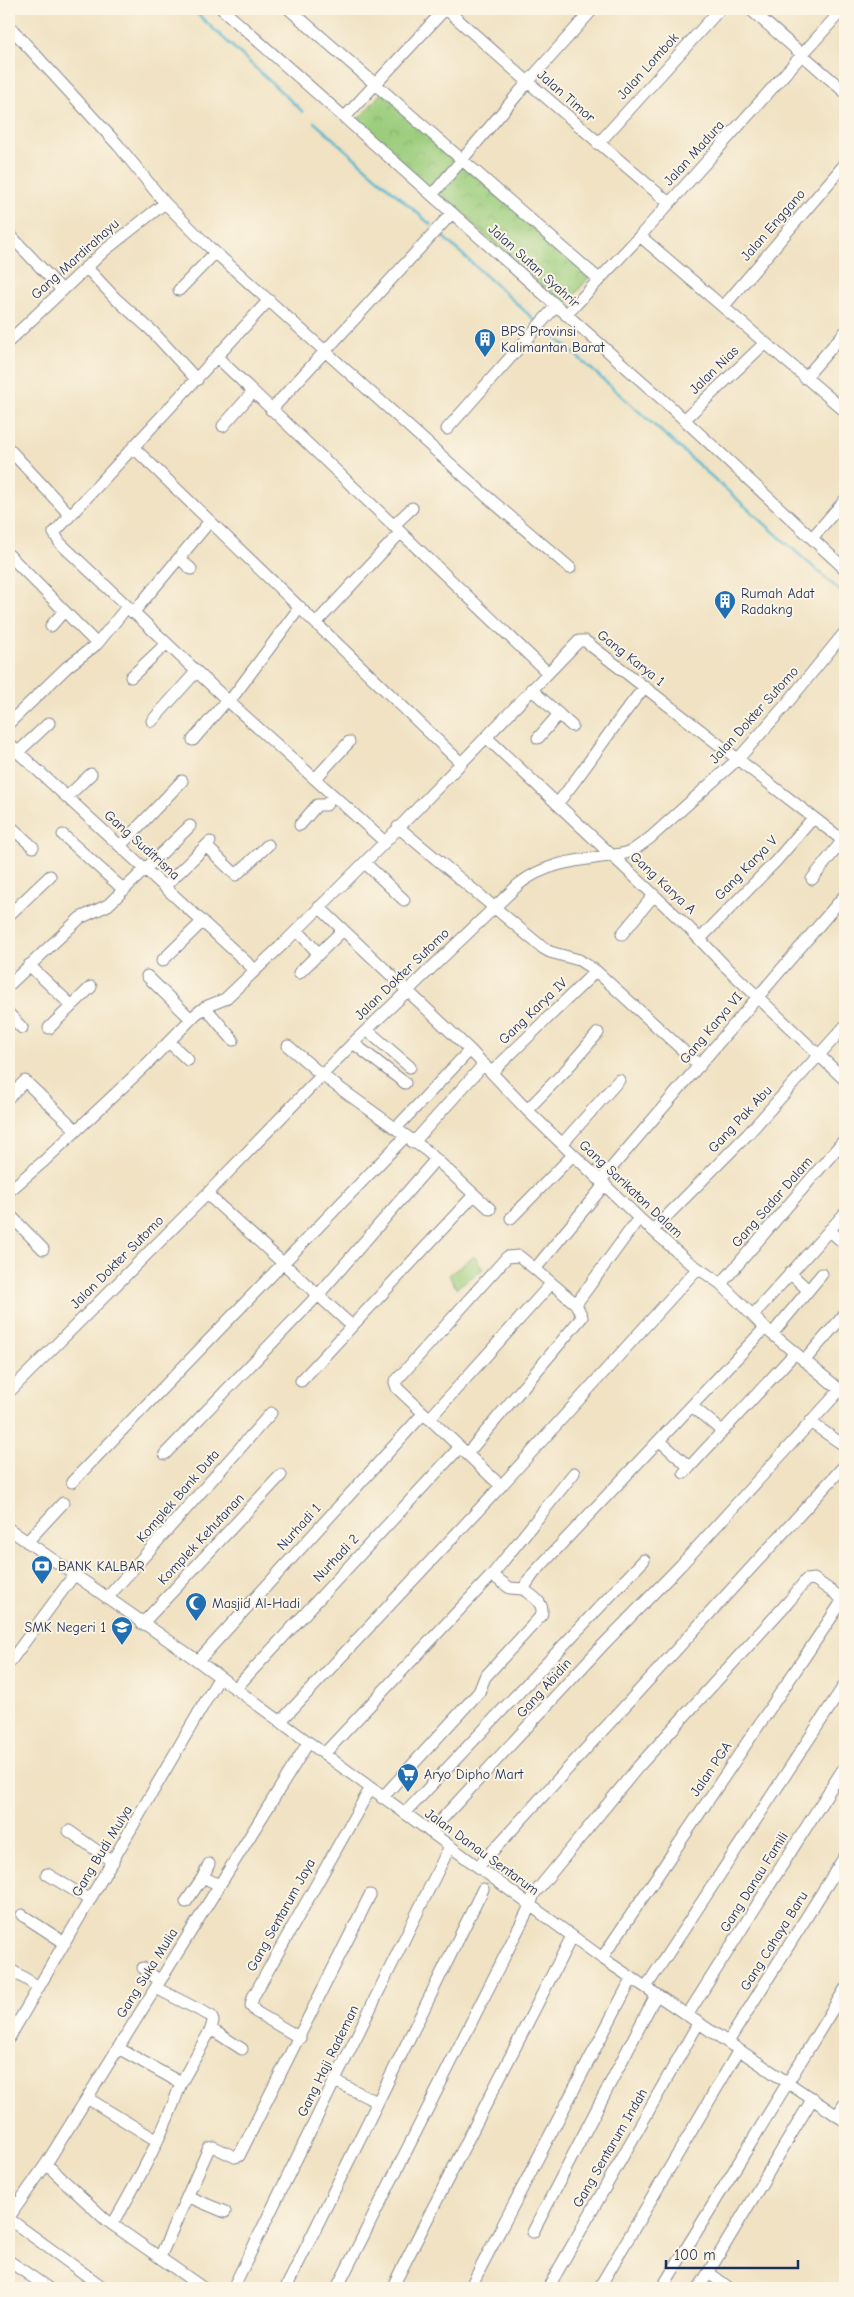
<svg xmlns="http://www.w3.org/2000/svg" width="854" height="2297" font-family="'Comic Neue',sans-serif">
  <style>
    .grass { fill: #9bcd7d; stroke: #5b7e6e }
    .park { fill: url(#park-crowns); stroke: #5b7e6e }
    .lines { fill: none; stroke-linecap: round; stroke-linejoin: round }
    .stream { stroke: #51b6cf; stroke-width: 2.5 }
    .minor-casing { stroke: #868890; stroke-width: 13 }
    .minor { stroke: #fff; stroke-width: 11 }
    .labels { text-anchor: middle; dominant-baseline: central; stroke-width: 4; stroke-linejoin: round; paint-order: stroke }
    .street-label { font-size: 14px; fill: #1b2f5e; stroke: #fcf5e5 }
    .poi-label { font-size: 14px; fill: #1b2f5e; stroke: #fcf5e5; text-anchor: start }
  </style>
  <defs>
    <pattern id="park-crowns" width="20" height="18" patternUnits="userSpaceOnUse" patternTransform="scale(1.25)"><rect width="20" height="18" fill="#9bcd7d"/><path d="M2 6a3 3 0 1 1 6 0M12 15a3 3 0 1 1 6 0" fill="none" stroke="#85b06e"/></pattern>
  </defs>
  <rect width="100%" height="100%" fill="#fcf5e5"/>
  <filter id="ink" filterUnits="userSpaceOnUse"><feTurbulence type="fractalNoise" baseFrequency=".02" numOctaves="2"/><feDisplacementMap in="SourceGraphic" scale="10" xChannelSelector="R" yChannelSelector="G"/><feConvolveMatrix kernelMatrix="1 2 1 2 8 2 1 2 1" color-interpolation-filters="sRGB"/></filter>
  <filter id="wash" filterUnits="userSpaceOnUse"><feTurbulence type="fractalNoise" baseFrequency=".0096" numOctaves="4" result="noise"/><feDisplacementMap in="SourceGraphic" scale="20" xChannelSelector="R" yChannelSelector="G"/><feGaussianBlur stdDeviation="1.12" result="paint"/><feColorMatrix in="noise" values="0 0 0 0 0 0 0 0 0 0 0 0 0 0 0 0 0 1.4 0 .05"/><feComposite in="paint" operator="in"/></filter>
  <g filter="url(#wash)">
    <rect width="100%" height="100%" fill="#f0e2c3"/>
    <path class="grass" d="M474,1256L483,1269L456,1288L449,1275Z"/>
    <path class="park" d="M382,92L591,275L565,306L356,122Z"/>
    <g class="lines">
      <path class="stream" d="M192,9L303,112
        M314,122L431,225
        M441,235L538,323
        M543,326L840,591L845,599"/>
    </g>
  </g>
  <g filter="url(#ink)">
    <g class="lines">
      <g class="minor-casing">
        <path id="minor" d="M222,9L663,400L845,569
          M289,9L600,280
          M446,9L528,82L669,203
          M750,9L845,92
          M9,26L118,145L165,203L207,245L485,495L570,568
          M344,118L445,9
          M598,144L720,9
          M432,195L528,82L593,9
          M9,234L62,290
          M640,236L845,411
          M86,267L115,298L152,331L197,380
          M179,290L215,253
          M269,300L54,533L60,543L227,700L385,842
          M723,307L845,164
          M566,315L640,236L843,9
          M9,341L104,251L165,203
          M218,358L547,672
          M805,378L845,332
          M271,410L452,213
          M684,420L765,343
          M223,426L253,392
          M447,429L556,306
          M134,448L461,763
          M9,449L70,515
          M393,526L412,508
          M812,538L845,500
          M9,555L97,644
          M179,558L191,569
          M133,613L210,521
          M317,622L400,533
          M51,626L64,611
          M131,677L166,644
          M531,689L572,726
          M229,702L300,607
          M152,721L196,672
          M9,723L67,667L97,644L127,607
          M486,737L689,928L723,964L845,1080
          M538,738L559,714
          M193,740L227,700
          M9,744L255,970
          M18,752L49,723
          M315,779L349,742
          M67,797L91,774
          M557,804C588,766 613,725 644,688
          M9,825L33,847
          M300,825L317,805H326L333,796
          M398,827L543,948L550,952L579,960L596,971L700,1066
          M63,835L124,890
          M120,846L182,781
          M206,846L236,875L268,845
          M365,863L404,900
          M812,879L843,840
          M165,886L210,842
          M319,907L470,1050L527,1110L639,1218L686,1260L721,1284L765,1328L845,1394
          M9,915L50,876
          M297,930L318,953
          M622,934L654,895
          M700,939L776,861L813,818
          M162,961L203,921
          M29,965L71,1005
          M299,973L343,930
          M147,976L191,1019
          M9,985L80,918L108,905L190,826
          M205,1007L233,1040
          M9,1014L22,1028
          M49,1028L91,987
          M367,1030L410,1067
          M169,1042L188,1060
          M353,1043L405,1083
          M288,1046L323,1076L427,1151L490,1209
          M492,1072L596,971
          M9,1097L25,1081L76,1130
          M527,1110L565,1071L598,1033
          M396,1128L470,1050
          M413,1143L484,1064
          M562,1144L619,1080
          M601,1180L845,895
          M605,1184L535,1269L519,1256L507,1257L395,1382L397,1388L501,1486L697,1269
          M9,1191L44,1161L147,1064L196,1014L205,1007L225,999L283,944L385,842L579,641H585L594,648L845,842
          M207,1194L352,1326
          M9,1214L43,1249
          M511,1218L573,1155
          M653,1230L748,1134L845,1026
          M829,1230L845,1244
          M790,1273L808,1290
          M721,1284L845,1139
          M576,1304L639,1218
          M753,1315L845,1213
          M772,1334L822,1274
          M804,1361L845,1314
          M301,1381L474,1195
          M9,1392L207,1194L353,1043L519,884C549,860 585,860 622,854L632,851L650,838L738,759L784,707L845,632
          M692,1406L722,1431
          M429,1419L551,1284
          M810,1422L845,1446
          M660,1441L689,1467
          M165,1454L319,1294L436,1159
          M467,1454L582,1317L576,1304L535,1269
          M684,1473L794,1354
          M72,1482L405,1137
          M9,1529L198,1661L602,1958L845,2121
          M27,1542L63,1503
          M492,1575L574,1473
          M107,1598L271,1413
          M142,1624L281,1475
          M198,1661L423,1414
          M9,1663L74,1575
          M235,1689L460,1447
          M280,1722L501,1486
          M324,1754L492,1575L510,1588L523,1589L534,1573L765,1328
          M382,1798L479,1692L485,1677L541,1616C546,1603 532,1596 523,1589
          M405,1813L644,1560
          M69,1831L113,1862
          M430,1832L601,1647L681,1565L840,1390
          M478,1867L845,1465
          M47,1874L90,1900
          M203,1877L209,1864
          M186,1902L203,1877L219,1885
          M22,1915L65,1943
          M602,1958L845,1597
          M143,1968L160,1981
          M9,1969L39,1987
          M646,1987L845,1684
          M156,1988L211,2016L213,2021L211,2029
          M688,2014L845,1766
          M9,2038L219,1678
          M300,2038L256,2012L251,2006L253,1997L370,1789
          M728,2042L845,1856
          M118,2048L181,2083L211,2029L242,2049
          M335,2081L377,2102
          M87,2098L156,2140
          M837,2116L845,2103
          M46,2164L106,2220L203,2288
          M189,2197L225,2212
          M9,2217L46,2164L308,1743
          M9,2219L104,2288
          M113,2224C139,2179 164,2133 181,2083
          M533,2232L656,1995
          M160,2257L209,2148L214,2147L235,2157L239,2156L370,1895
          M9,2261L48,2288
          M709,2273L729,2288
          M233,2288L450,1846
          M286,2288L483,1889
          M337,2288L530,1906L534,1894L638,1767L790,1600L806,1580L814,1579L844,1600
          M392,2288L572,1936
          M470,2288L632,1978
          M548,2288L699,2022
          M599,2288L739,2050
          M662,2288L845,1989
          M699,2288L813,2098"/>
      </g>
      <use href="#minor" class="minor"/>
    </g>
  </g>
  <defs>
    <g id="building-pin" transform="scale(1.125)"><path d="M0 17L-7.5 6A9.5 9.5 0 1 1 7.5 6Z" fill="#1f6fb2" stroke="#fcf5e5"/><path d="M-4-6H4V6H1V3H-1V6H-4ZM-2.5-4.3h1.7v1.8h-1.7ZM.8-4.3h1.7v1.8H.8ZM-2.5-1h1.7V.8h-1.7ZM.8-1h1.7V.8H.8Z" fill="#fff"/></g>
    <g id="bank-pin" transform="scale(1.125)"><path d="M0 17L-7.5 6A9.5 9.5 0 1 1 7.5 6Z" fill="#1f6fb2" stroke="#fcf5e5"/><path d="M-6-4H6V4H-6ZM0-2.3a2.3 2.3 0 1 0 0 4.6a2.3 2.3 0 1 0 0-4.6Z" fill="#fff"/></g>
    <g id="mosque-pin" transform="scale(1.125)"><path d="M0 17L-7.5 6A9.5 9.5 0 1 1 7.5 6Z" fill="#1f6fb2" stroke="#fcf5e5"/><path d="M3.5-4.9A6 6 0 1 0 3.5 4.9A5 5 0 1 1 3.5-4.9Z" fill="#fff"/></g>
    <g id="school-pin" transform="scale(1.125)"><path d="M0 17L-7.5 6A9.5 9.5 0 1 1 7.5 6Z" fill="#1f6fb2" stroke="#fcf5e5"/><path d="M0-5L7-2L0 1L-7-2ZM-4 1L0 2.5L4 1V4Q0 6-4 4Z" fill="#fff"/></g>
    <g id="supermarket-pin" transform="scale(1.125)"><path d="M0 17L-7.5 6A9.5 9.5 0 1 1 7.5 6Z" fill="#1f6fb2" stroke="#fcf5e5"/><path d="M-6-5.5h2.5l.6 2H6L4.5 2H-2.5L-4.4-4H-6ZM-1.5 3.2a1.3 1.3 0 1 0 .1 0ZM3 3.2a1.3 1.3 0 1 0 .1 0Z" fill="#fff"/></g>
  </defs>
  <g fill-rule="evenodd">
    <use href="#building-pin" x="485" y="339"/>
    <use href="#building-pin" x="725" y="601"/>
    <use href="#bank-pin" x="42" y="1566"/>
    <use href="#mosque-pin" x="196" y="1603"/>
    <use href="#school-pin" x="122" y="1627"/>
    <use href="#supermarket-pin" x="408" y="1774"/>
  </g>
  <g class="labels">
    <g class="street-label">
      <text transform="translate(648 66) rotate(-48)">Jalan Lombok</text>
      <text transform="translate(566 96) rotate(41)">Jalan Timor</text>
      <text transform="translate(694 153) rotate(-48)">Jalan Madura</text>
      <text transform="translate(773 225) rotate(-49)">Jalan Enggano</text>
      <text transform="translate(75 259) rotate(-42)">Gang Mardirahayu</text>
      <text transform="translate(534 266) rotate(42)">Jalan Sutan Syahrir</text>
      <text transform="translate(714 370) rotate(-44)">Jalan Nias</text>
      <text transform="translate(631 658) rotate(38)">Gang Karya 1</text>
      <text transform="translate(754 715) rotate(-48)">Jalan Dokter Sutomo</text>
      <text transform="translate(142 845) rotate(42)">Gang Suditrisna</text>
      <text transform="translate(746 868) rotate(-46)">Gang Karya V</text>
      <text transform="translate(663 883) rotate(43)">Gang Karya A</text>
      <text transform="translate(402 974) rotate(-44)">Jalan Dokter Sutomo</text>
      <text transform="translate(533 1011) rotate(-44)">Gang Karya IV</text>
      <text transform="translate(711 1028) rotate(-50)">Gang Karya VI</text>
      <text transform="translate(740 1119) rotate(-47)">Gang Pak Abu</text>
      <text transform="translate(631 1189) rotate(43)">Gang Sarikaton Dalam</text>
      <text transform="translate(772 1202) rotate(-49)">Gang Sadar Dalam</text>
      <text transform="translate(117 1262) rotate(-45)">Jalan Dokter Sutomo</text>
      <text transform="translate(178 1496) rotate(-49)">Komplek Bank Duta</text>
      <text transform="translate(299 1527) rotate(-48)">Nurhadi 1</text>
      <text transform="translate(201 1539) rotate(-47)">Komplek Kehutanan</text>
      <text transform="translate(336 1558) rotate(-47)">Nurhadi 2</text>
      <text transform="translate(544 1688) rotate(-48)">Gang Abidin</text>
      <text transform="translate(711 1769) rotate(-56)">Jalan PGA</text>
      <text transform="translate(102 1851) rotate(-59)">Gang Budi Mulya</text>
      <text transform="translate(482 1852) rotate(36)">Jalan Danau Sentarum</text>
      <text transform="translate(754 1882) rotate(-58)">Gang Danau Famili</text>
      <text transform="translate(281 1915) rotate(-61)">Gang Sentarum Jaya</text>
      <text transform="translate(774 1941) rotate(-58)">Gang Cahaya Baru</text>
      <text transform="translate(147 1973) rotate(-58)">Gang Suka Mulia</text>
      <text transform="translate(328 2061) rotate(-64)">Gang Haji Rademan</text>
      <text transform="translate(610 2148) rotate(-60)">Gang Sentarum Indah</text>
    </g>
    <g class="poi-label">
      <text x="501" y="331">BPS Provinsi<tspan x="501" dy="16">Kalimantan Barat</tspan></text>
      <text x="741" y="593">Rumah Adat<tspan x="741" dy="16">Radakng</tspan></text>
      <text x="58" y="1566">BANK KALBAR</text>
      <text x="212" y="1603">Masjid Al-Hadi</text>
      <text x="106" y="1627" text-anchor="end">SMK Negeri 1</text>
      <text x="424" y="1774">Aryo Dipho Mart</text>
    </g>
  </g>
  <rect width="854" height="2297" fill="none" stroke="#fcf5e5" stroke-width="30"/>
  <path d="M666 2260v8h132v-8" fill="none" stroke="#1b2f5e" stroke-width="2.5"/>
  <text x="674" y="2260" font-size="15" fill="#1b2f5e" stroke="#fcf5e5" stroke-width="4" paint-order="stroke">100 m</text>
</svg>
